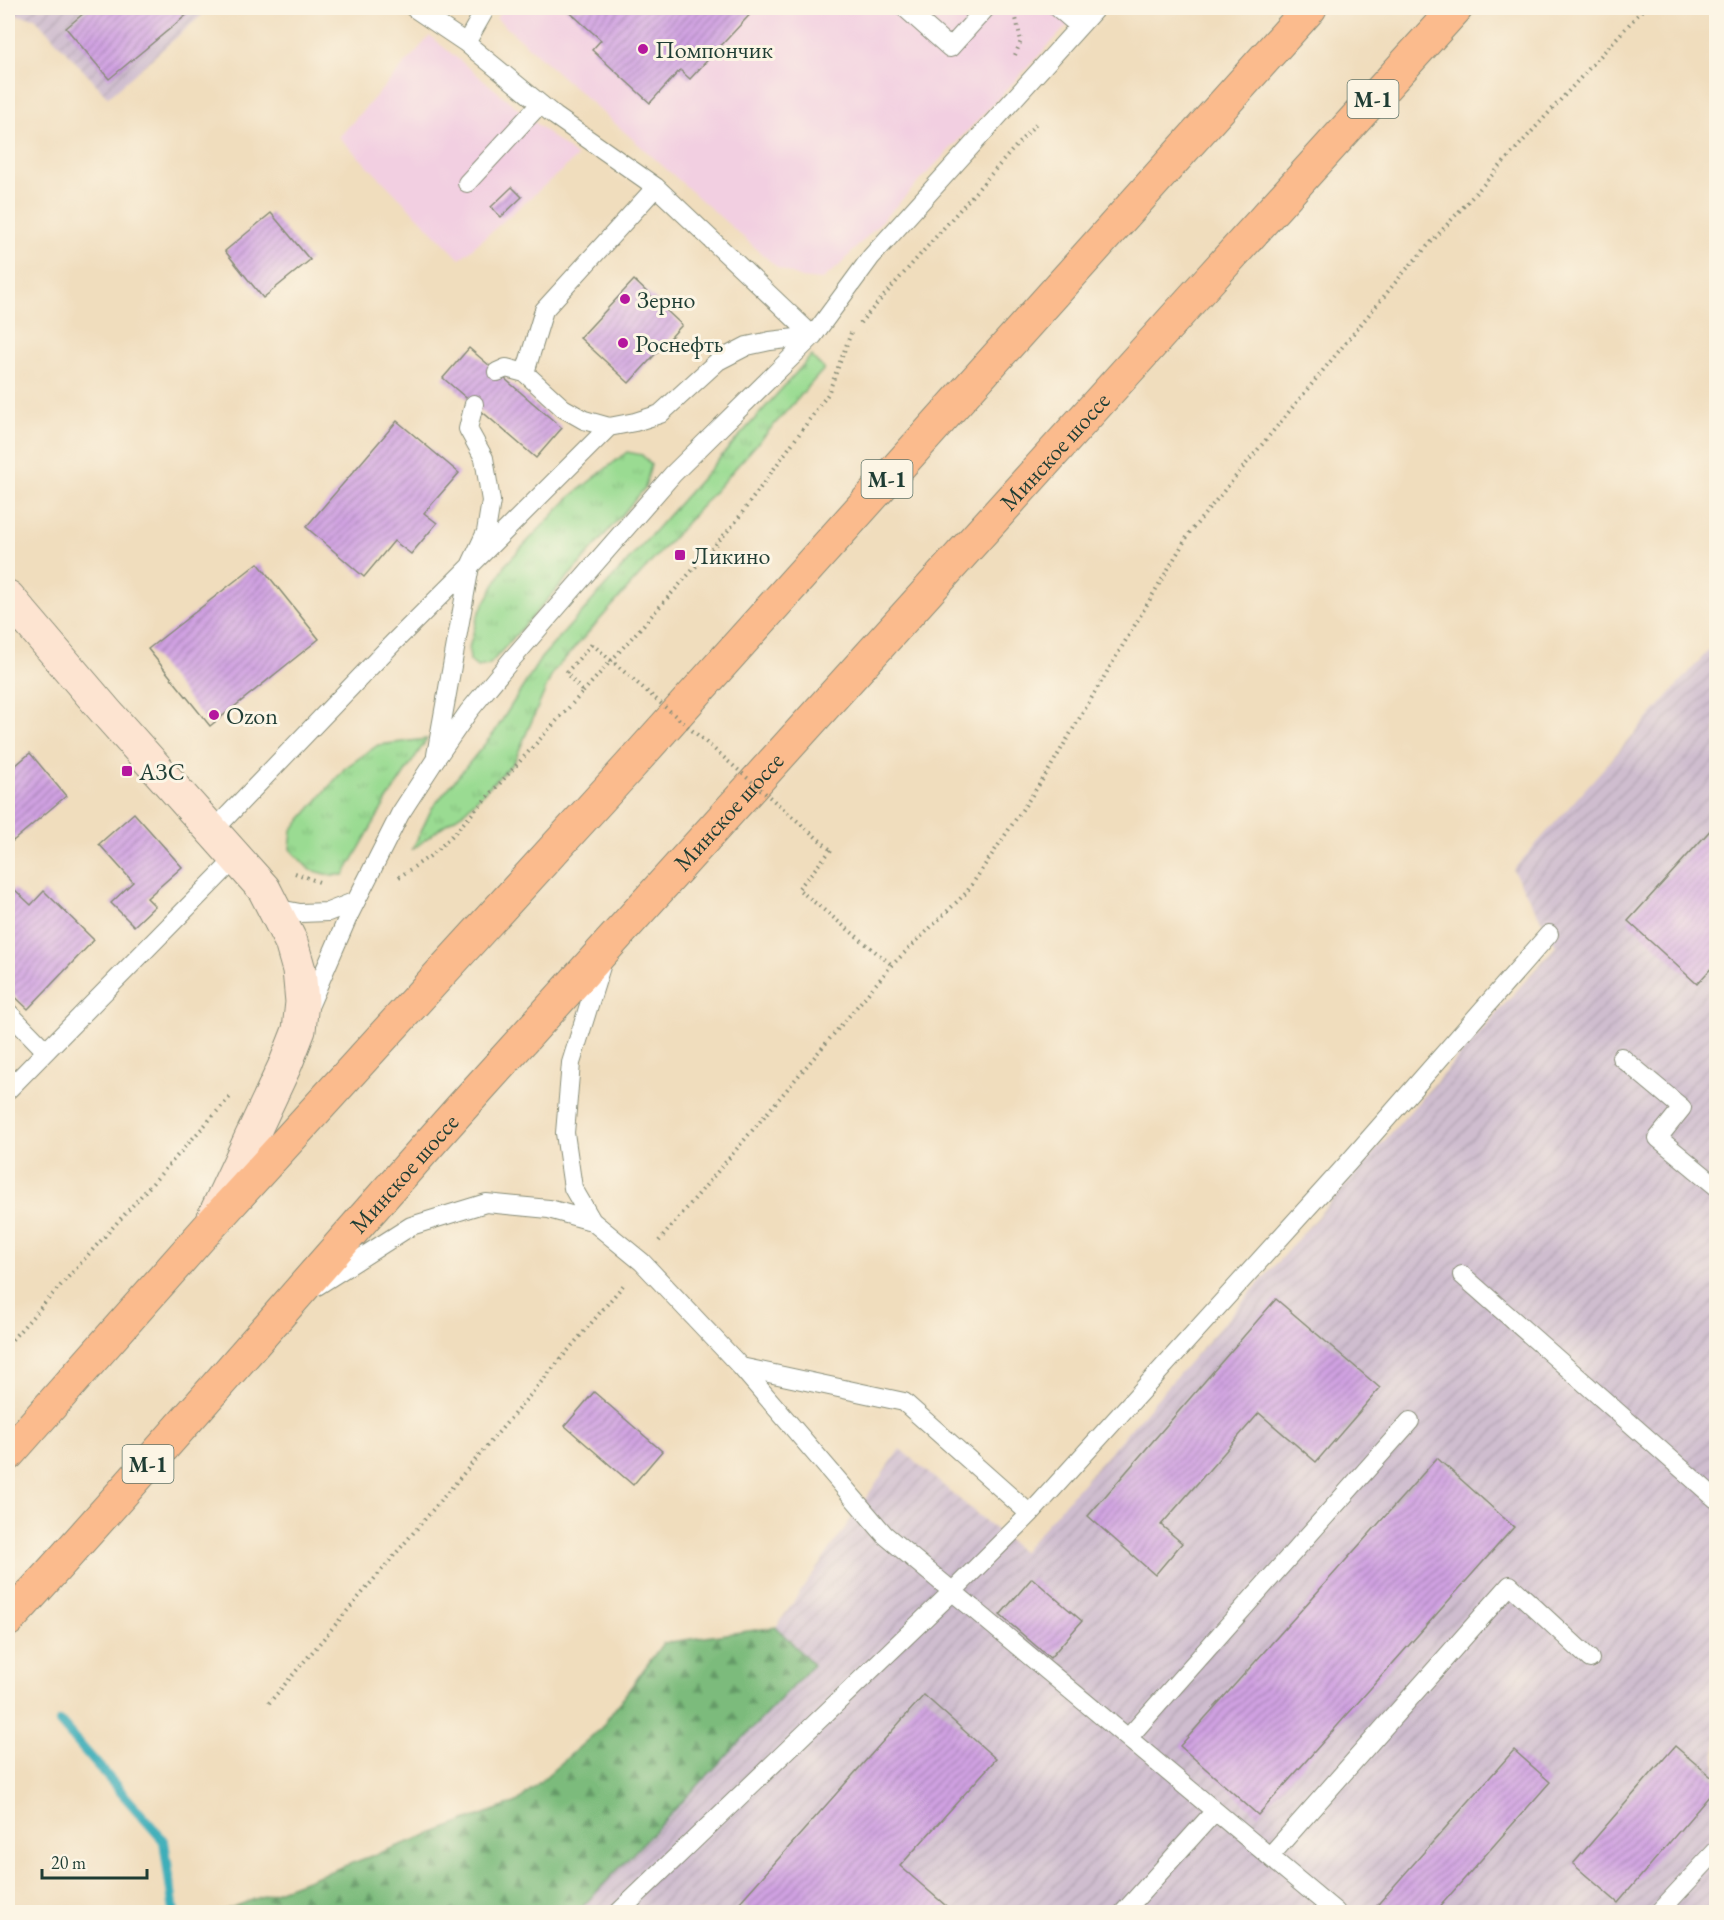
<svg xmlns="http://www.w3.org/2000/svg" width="1724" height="1920" font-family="'EB Garamond',serif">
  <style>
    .built { fill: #f2cfe1 }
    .industrial { fill: url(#industrial-furrows) }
    .grass { fill: url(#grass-tufts); stroke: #5c8c63; stroke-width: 1.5 }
    .forest { fill: url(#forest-firs); stroke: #4d7c58; stroke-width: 1.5 }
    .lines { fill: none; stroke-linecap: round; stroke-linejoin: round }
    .stream { stroke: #3eaeb9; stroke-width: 10 }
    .building { fill: url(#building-hatch) }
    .lane-casing { stroke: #888d78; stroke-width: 20 }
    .secondary-casing { stroke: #888d78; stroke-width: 35 }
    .highway-casing { stroke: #888d78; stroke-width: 35 }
    .path { stroke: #888d78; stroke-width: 4; stroke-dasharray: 1.5 4.5; stroke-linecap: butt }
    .lane { stroke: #fff; stroke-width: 18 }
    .secondary { stroke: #fde4d1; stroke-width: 33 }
    .highway { stroke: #fbbb8d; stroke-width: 33 }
    .path-bridge { stroke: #888d78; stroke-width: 4; stroke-dasharray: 1.5 4.5; stroke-linecap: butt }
    .poi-dot { fill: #b5179e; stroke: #fcf5e5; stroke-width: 2 }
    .labels { text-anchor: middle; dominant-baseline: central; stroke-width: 6; stroke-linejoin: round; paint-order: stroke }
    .shield { fill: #fcf5e5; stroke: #617469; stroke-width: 1.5 }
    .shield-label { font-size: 22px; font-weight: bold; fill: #1f3d34 }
    .poi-label { font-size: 24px; fill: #1f3d34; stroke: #fcf5e5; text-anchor: start }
    .street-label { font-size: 24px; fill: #1f3d34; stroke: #fcf5e5 }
  </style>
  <defs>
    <pattern id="industrial-furrows" width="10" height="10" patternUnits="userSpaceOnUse" patternTransform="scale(1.5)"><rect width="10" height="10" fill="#cfbdcf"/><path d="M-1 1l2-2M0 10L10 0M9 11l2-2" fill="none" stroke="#b1a3b2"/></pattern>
    <pattern id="grass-tufts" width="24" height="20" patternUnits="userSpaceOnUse" patternTransform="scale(1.5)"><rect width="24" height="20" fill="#9adb92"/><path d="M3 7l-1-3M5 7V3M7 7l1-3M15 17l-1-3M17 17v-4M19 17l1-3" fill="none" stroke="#84bd7e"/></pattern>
    <pattern id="forest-firs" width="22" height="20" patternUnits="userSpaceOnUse" patternTransform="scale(1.5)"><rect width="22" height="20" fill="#7bbb7c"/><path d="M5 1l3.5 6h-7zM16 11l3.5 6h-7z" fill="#649966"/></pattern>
    <pattern id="building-hatch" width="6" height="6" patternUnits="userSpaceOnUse" patternTransform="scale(1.5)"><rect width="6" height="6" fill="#d0a1e2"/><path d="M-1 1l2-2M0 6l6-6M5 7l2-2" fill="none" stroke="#a884b8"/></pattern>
  </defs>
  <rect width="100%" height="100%" fill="#fcf5e5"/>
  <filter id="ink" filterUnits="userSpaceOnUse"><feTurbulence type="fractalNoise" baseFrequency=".0167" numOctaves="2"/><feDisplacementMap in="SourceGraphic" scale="12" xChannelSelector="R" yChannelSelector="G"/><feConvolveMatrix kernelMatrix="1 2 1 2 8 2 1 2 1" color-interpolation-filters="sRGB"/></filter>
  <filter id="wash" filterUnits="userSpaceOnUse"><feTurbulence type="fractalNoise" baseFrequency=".008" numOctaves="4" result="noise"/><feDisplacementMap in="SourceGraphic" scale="24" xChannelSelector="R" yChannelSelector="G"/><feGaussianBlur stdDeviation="1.35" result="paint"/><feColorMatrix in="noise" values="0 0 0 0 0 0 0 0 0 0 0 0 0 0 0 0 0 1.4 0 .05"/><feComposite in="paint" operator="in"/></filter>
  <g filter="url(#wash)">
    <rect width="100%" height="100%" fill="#f0ddbd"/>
    <path class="built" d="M505,8H1084L839,266L821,280L801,278L778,268L496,18Z
      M430,36L577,157L460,259L339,137Z"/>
    <path class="industrial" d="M8,8H210L108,97L35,18L8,14Z
      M1716,642V1912H577L813,1665L776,1627L900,1449L1022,1552L1556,946L1513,870Z"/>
    <path class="grass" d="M811,356L824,369L553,672L514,762L463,813L440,828L412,850L432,808L494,733L541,658Z
      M627,452L642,455L651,465L645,488L584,559L489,665L477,667L470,661L469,648L478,615L506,564L571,496Z
      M427,739L387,800L344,875H330L310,870L290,849L292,830L345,768L378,745Z"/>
    <path class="forest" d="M776,1627L813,1665L577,1912H220L517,1802L601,1728L663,1643Z"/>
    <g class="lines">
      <path class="stream" d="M60,1722L164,1841L174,1912"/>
    </g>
    <g id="blocks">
      <path class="building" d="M90,8H195L109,79L66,28Z
        M565,8H756L690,79L680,70L650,103L592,50L601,40Z
        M512,187L522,197L501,217L491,207Z
        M271,213L310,260L263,298L225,251Z
        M634,280L682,325L629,383L580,338Z
        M469,348L562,428L536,458L443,378Z
        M397,421L459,473L424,513L437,523L411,554L394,541L364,577L306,527Z
        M258,563L319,639L210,726L148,649Z
        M30,753L66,796L13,841L8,834V772Z
        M134,813L182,867L147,898L155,906L134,926L111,903L133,882L99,844Z
        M1716,824V963L1697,984L1628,921Z
        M14,889L31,905L44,891L94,940L28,1009L8,990V895Z
        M1276,1299L1380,1388L1316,1462L1259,1413L1161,1525L1182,1543L1155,1575L1088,1516Z
        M594,1392L662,1451L633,1485L565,1426Z
        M1437,1458L1514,1527L1258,1815L1180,1746Z
        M1032,1578L1082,1621L1050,1658L1000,1615Z
        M924,1695L996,1759L900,1866L953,1912H752L740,1902Z
        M1675,1746L1716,1781V1788L1618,1903L1573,1864Z
        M1514,1750L1550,1782L1435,1912H1374L1372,1911Z"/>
    </g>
  </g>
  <g filter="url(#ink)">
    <use href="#blocks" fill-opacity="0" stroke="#888d78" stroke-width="1.5"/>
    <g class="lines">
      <g class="lane-casing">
        <path id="lane" d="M414,8L466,43L555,116L656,187L813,336
          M905,8L950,48L986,8
          M1058,8L1079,26
          M466,43L486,8
          M467,183L540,104
          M497,372L506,368L525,373L563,408L584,420L609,427L635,422L660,414L718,361L747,346L770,341L813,336
          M525,373L544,310L656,187
          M436,755L470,566L609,427
          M213,831L393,643L470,566L486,532L491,501L484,458L468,429L474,404
          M274,908L300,913L328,912L356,901
          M603,960L571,1063L565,1133L573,1188L592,1221L642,1262L741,1367L885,1535L1336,1912
          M308,1009L348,917L400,814L435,760L469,711L512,659L673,474L813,336L871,257L1096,8
          M8,1012L46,1051
          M1621,1057L1682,1108L1658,1138L1716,1186
          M8,1090L237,857
          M1462,1275L1716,1499
          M317,1286L411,1226L486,1203L549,1209L592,1221
          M741,1367L904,1402L1030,1514L1348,1163L1549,934
          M1128,1738L1410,1421
          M1270,1856L1510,1585L1590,1659
          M619,1912L953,1591L1030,1514
          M1124,1912L1215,1811
          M1659,1912L1716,1851"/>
      </g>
      <g class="secondary-casing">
        <path id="secondary" d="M8,597L107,713L264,889L291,942L299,970L302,1002L299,1030L286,1063L214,1217"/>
      </g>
      <g class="highway-casing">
        <g id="highway">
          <path d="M8,1454L209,1227L629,767L1310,8"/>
          <path id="s1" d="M8,1620C165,1449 315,1271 470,1098C797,733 1127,371 1456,8"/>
        </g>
      </g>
      <path class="path" d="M1015,55L1021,41L1016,18
        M860,323L1038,121
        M583,692L734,524L828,394L851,333
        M831,850L798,889L892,965
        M295,873L322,883
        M399,877L430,856L450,838L583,692L566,673L592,644
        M659,1241L892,965L966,893L1047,773L1190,532L1404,272L1644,8
        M8,1344L230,1097
        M269,1703L626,1282"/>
      <use href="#lane" class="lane"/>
      <use href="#secondary" class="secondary"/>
      <use href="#highway" class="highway"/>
      <path class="path-bridge" d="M592,644L831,850"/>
    </g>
  </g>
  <g class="poi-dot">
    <circle cx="643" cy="49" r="6"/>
    <circle cx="625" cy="299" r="6"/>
    <circle cx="623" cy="343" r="6"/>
    <rect x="674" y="549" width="12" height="12" rx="3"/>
    <circle cx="214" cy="715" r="6"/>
    <rect x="121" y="765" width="12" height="12" rx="3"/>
  </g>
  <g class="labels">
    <g class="shield">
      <rect x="1347.5" y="80" width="51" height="38" rx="4.5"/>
      <rect x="861.5" y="460" width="51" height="38" rx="4.5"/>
      <rect x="122.5" y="1445" width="51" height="38" rx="4.5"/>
    </g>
    <g class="shield-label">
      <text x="1373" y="99">М-1</text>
      <text x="887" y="479">М-1</text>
      <text x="148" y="1464">М-1</text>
    </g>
    <g class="poi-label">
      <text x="655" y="49">Помпончик</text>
      <text x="637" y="299">Зерно</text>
      <text x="635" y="343">Роснефть</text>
      <text x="692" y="555">Ликино</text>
      <text x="226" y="715">Ozon</text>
      <text x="139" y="771">АЗС</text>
    </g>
    <g class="street-label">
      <text stroke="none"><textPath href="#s1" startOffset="1569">Минское шоссе</textPath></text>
      <text stroke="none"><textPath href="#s1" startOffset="1083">Минское шоссе</textPath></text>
      <text stroke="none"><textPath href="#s1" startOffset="597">Минское шоссе</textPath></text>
    </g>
  </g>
  <rect width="1724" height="1920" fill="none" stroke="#fcf5e5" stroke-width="30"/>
  <path d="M42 1869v9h105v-9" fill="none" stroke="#1f3d34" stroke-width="3"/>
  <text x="51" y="1869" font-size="18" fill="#1f3d34" stroke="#fcf5e5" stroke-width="4.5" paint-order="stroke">20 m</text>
</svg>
